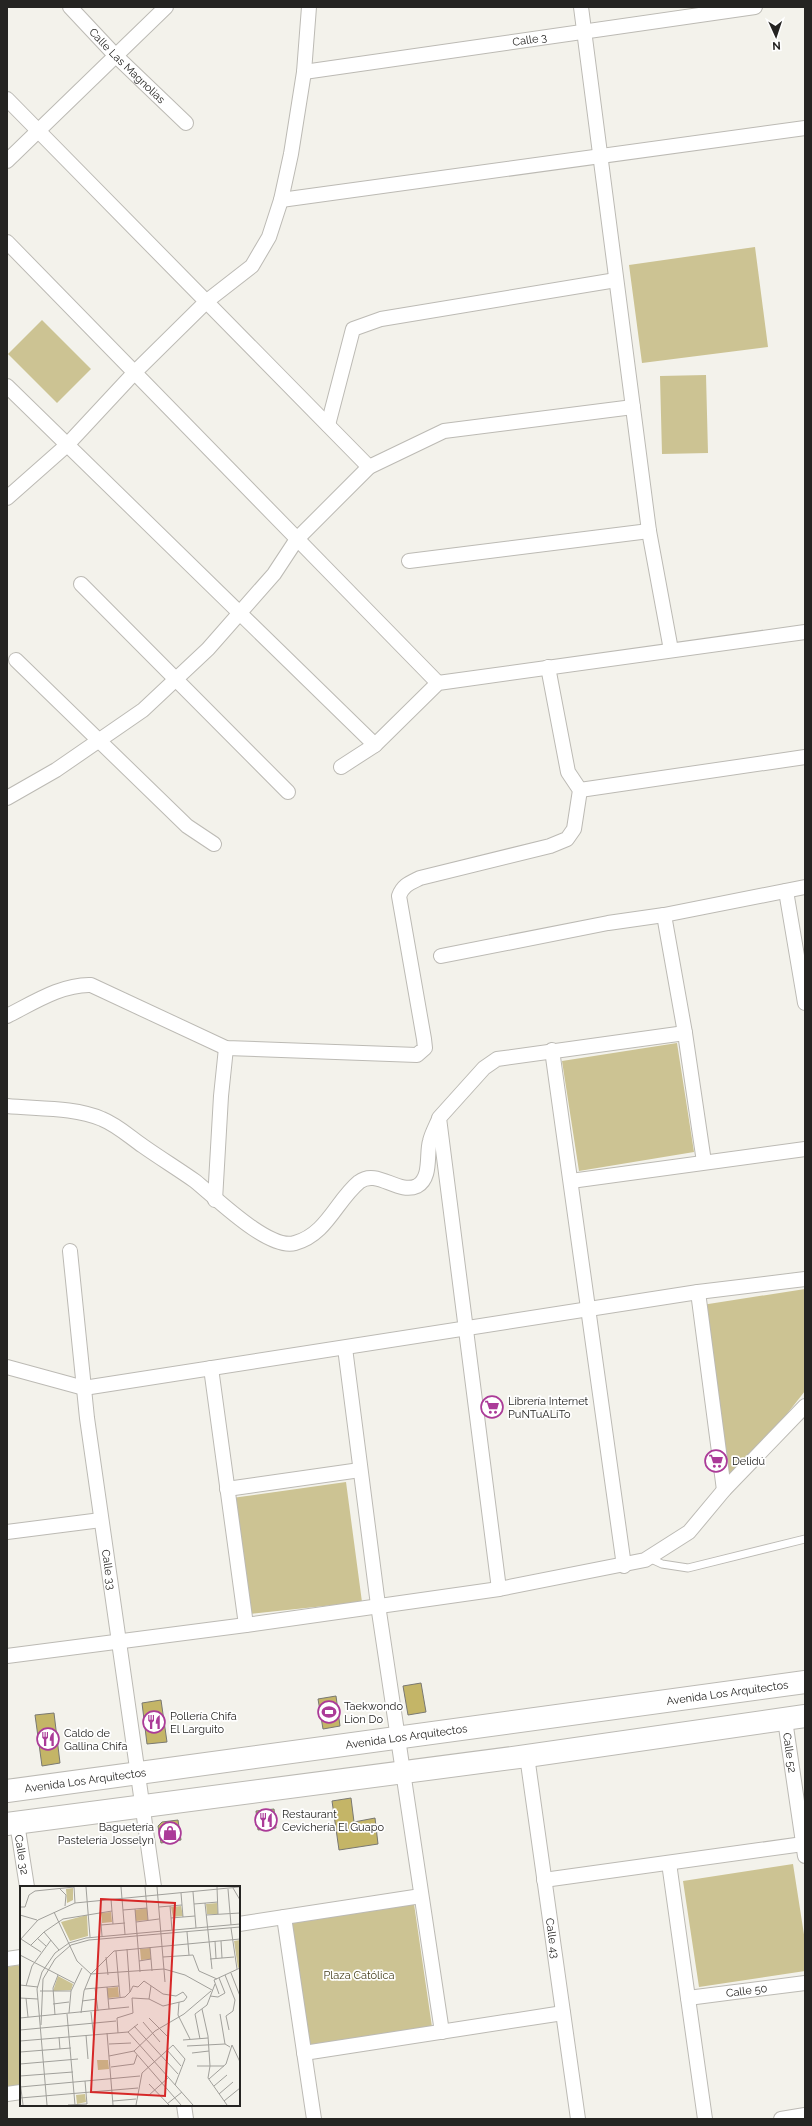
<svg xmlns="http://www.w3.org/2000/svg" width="812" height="2126" font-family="Raleway,sans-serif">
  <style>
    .green { fill: #ccc393 }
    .building { fill: #c4b567; stroke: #797872 }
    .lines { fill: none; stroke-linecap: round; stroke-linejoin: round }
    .service-casing { stroke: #bcbab4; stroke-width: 9 }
    .minor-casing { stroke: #bcbab4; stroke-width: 16 }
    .primary-casing { stroke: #bcbab4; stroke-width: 24 }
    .service { stroke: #fff; stroke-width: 7 }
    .minor { stroke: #fff; stroke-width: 14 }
    .primary { stroke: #fff; stroke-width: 22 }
    .labels { text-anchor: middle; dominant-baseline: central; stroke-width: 3.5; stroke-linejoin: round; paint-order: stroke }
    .street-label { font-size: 11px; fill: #252422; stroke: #fff }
    .poi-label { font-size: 11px; fill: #252422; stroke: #fff; text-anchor: start }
    .park-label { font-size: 11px; fill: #443d1b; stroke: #fff }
    .inset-road { fill: none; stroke: #a1a09b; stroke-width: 1 }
    .view { fill: #d62828; fill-opacity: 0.15; stroke: #d62828; stroke-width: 2 }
    .inset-edge { fill: none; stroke: #252422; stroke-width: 2 }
  </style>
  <rect width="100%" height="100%" fill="#f3f2eb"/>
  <path class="green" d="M755,247L768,347L642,363L629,265Z
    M42,320L91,369L57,403L8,354Z
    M706,375L708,453L662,454L660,376Z
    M677,1043L694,1152L579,1171L562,1061Z
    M805,1289V1391L779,1424L727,1481L702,1305Z
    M346,1482L362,1602L250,1614L232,1498Z
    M793,1864L805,1941V1971L699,1987L683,1881Z
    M414,1904L432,2027L304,2053L284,1917Z
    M18,1965L21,1968V2086L7,2088V1967Z"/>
  <path class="building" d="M421,1683L426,1712L408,1715L403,1686Z
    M336,1696L340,1726L323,1729L318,1699Z
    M161,1700L167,1742L147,1744L142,1703Z
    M54,1713L60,1763L42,1766L35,1715Z
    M351,1798L354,1822L375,1818L378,1844L339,1850L332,1801Z
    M274,1809L276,1828L258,1830L256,1811Z
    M178,1820L181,1840L161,1843L158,1826L162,1822Z"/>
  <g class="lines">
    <g class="service-casing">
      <path id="service" d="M649,1558L662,1564L688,1568L805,1539"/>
    </g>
    <g class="minor-casing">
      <g id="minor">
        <path id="s1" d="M70,7L115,55L186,123"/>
        <path d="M581,7L649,531L671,650"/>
        <path id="s2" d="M304,72L755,7"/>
        <path d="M7,99L369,467"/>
        <path d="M7,161L166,7"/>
        <path d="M281,200L805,128"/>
        <path d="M7,242L438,683"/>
        <path d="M7,386L375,745"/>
        <path d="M328,425L353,329L381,319L616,280"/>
        <path d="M7,498L67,445L135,372L207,301L252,266L269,237L281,200L291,154L304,72L309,7"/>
        <path d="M409,561L649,531"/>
        <path d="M81,584L288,792"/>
        <path d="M16,660L187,826L214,844"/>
        <path d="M341,767L375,745L438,683L805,632"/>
        <path d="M580,790L805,757"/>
        <path d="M7,798L56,770L143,710L208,649L274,574L297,539L369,467L444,431L633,407"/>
        <path d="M786,891L805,1003"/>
        <path d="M664,915L685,1033L704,1162"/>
        <path d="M441,956L608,923L664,915L805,887"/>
        <path d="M7,1016C33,1003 62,984 91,985L226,1048L417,1055L425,1048L424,1039L399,896C403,885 410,883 420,878L550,846L567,839L574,829L580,790L568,772L548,667"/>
        <path d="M552,1050L624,1566"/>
        <path d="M7,1106C38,1109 74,1107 102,1119C117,1125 130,1137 143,1146C160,1158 178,1169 195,1181C215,1197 269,1251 295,1243C327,1234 336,1201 359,1182C377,1168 398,1195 417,1186C432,1178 426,1154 430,1141C432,1133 436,1126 439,1119"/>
        <path d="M571,1181L805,1149"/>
        <path d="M215,1200L221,1096L226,1048"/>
        <path id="s3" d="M70,1251L87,1418L154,1887"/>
        <path d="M698,1292L724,1490"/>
        <path d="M345,1348L378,1605L442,2032"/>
        <path d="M7,1367L84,1388L698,1292L805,1279"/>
        <path d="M211,1368L246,1625"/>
        <path d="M227,1489L360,1470"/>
        <path d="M7,1532L101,1520"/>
        <path d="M499,1589L439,1118L484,1068L497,1059L685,1033"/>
        <path d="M7,1656L246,1625L499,1589L645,1560L689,1532L724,1490L805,1406"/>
        <path id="s4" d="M785,1720L805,1856"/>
        <path id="s5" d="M527,1756L578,2119"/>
        <path id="s6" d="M17,1823L27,1887"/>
        <path d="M669,1863L705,2119"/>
        <path d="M544,1880L803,1844"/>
        <path d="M284,1917L314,2119"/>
        <path d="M239,1924L421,1896"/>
        <path d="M7,1959L21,1957"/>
        <path id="s7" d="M688,1998L805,1983"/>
        <path d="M304,2053L563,2013"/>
        <path d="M7,2094L21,2092"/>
        <path d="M184,2105L186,2119"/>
        <path d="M781,2119L805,2115"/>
      </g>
    </g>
    <g class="primary-casing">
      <g id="primary">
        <path id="s8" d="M7,1791L805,1682"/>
        <path d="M7,1824L527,1756L805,1716"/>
      </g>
    </g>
    <use href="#service" class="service"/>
    <use href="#minor" class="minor"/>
    <use href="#primary" class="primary"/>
  </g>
  <defs>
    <g id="supermarket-ring" transform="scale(1.15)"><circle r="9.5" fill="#fff" stroke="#ab3b98" stroke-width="1.5"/><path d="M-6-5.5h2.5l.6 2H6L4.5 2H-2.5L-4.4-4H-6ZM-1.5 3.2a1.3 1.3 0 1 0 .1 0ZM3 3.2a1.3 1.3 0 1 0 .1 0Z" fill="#ab3b98"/></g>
    <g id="stadium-ring" transform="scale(1.15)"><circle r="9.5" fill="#fff" stroke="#ab3b98" stroke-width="1.5"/><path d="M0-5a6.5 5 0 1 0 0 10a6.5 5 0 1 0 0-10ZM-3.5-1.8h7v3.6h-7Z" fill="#ab3b98"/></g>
    <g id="restaurant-ring" transform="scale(1.15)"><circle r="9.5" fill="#fff" stroke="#ab3b98" stroke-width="1.5"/><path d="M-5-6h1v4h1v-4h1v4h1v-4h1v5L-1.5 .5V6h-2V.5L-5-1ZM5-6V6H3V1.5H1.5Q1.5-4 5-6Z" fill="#ab3b98"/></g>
    <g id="shop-ring" transform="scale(1.15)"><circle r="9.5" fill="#fff" stroke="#ab3b98" stroke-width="1.5"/><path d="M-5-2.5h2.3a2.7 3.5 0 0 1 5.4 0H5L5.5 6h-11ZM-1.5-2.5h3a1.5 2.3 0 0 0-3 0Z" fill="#ab3b98"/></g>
  </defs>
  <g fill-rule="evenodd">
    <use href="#supermarket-ring" x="492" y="1407"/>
    <use href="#supermarket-ring" x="716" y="1461"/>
    <use href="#stadium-ring" x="329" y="1712"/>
    <use href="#restaurant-ring" x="154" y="1722"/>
    <use href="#restaurant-ring" x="48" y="1739"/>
    <use href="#restaurant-ring" x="266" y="1820"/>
    <use href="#shop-ring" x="170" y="1833"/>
  </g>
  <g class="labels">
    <g class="street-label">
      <text stroke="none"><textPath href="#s2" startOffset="228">Calle 3</textPath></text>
      <text stroke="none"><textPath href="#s1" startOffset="82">Calle Las Magnolias</textPath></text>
      <text stroke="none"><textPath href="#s3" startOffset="321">Calle 33</textPath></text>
      <text stroke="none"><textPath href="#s8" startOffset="727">Avenida Los Arquitectos</textPath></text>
      <text stroke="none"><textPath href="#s8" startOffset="403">Avenida Los Arquitectos</textPath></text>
      <text stroke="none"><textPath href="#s4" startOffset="33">Calle 52</textPath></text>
      <text stroke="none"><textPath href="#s8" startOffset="79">Avenida Los Arquitectos</textPath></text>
      <text stroke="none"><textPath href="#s6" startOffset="32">Calle 32</textPath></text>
      <text stroke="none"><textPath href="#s5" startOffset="184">Calle 43</textPath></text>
      <text stroke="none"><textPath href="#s7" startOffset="59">Calle 50</textPath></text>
    </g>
    <g class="poi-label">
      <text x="508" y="1401">Librería Internet<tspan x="508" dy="13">PuNTuALiTo</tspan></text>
      <text x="732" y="1461">Delidú</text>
      <text x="344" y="1706">Taekwondo<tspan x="344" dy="13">Lion Do</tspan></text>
      <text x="170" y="1716">Pollería Chifa<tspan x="170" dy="13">El Larguito</tspan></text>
      <text x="64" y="1733">Caldo de<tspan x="64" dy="13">Gallina Chifa</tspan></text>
      <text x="282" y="1814">Restaurant<tspan x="282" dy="13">Cevichería El Guapo</tspan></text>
      <text x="154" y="1827" text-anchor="end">Baguetería<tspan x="154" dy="13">Pastelería Josselyn</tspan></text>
    </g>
    <g class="park-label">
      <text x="359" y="1975">Plaza Católica</text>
    </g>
  </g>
  <g transform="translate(20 1886)">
    <rect width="220" height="220" fill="#f3f2eb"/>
    <path d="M53,2V14L47,17L46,3ZM197,17L198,28H187L186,18ZM161,20L163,30L153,31L151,21ZM127,22L128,34L116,35L115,24ZM91,26L92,36L82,37L81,27ZM67,29L68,50L50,55L41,36ZM220,54V81L218,82L214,55ZM130,62L131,73L121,74L120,63ZM38,90L53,98L51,104L33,105ZM98,101L99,111L88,112L87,102ZM77,174H88L89,183L78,184ZM65,208L66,216L57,218L56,209Z" fill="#ccc393"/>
    <path class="inset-road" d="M54,1L55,17M66,1L70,51M101,1L105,48M125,1L128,34M137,1L145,96M197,1L198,28M213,2L220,14M40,3L46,9L45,20M208,3L211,39M173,6L176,42M161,7L163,31M91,13L93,38M185,17L192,83M174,18L198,16M150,20L152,44M0,21H5L9,9L15,5L54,1M139,21L162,19M115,23L120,86M103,24L127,22M34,26L57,75L71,88L144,83L165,89L192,104M80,26L82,50M0,29L17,34M186,29L220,27M151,32L175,30M116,36L139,33M81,39L105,37M211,42L217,83M24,46L39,64M167,46L169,69M17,52L26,60M1,53L21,66M0,54L18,34L55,17L219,1M195,55L196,72M201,55L202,72M11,59L24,46L43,33L92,25M130,61L132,85M96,65L100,111M0,69L54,97M86,71L88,89M143,71L173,69L179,85L197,93M190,73L214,71M119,75L131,73M211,87L220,110M205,89L215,114L213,125L206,130L209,144M0,99L18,101M6,100L12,80L31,54M87,101L89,123M75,102L78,125M65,103L99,100M20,105H51M199,108L194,94L220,82M190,110L198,111L205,107L199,92M0,112L18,113M6,112L8,131M88,113L105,111L110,106L107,63M129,113L131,100M62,115L77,113M159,116L158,129L170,153M33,118L49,116M182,123L188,150L190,180L188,192L207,219M71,126L74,154M49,127L51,105L62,82M61,127L64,105L71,88L94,65L220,53M47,128L55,219M200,128L205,158L210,161M35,129L33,102L38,89M0,132L109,121M129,132L147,150M123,136L140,156M21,139L23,93L35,73L51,59L69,54L220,41M114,140L158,188M0,144L96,135M108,146L173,219M87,147L93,219M98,147L97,132L113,127L112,112L129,113L143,120L164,115L167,111L163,106L156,110L143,108L124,95L118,101L113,100L110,106M66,149L68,173M39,151L40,163M180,153L175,128L187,119L195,98M163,154L188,152M0,155L108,146L118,138M89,158L111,157M212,159L220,176M167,160L205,158M147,164L161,180M114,165L161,219M0,166L51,162M172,167L189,165M89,170L114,165L135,145L164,128L191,105M0,178L58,173M177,180H204M91,181L114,178L117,169M0,190L53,186M189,193L206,178L212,159M0,195L3,219M129,198L149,219M194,200L207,189M0,201L120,190M199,208L213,196M128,210L149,191M0,212L118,202M93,215L116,213M204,215L220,202M147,218L162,206M27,219L17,103L22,86L35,67L49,57L66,52L220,38M48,219L67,218L65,195M116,219L122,187L153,159L165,173L155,199"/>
    <path class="view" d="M81,13L155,17L145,210L71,206Z"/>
    <rect width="220" height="220" class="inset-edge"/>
  </g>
  <rect width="812" height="2126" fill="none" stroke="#252422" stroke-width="16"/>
  <g transform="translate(776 36) rotate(177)" stroke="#ffffff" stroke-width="3" paint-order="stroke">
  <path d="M0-3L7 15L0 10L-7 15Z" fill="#252422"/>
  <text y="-6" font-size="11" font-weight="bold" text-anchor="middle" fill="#252422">N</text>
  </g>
</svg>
